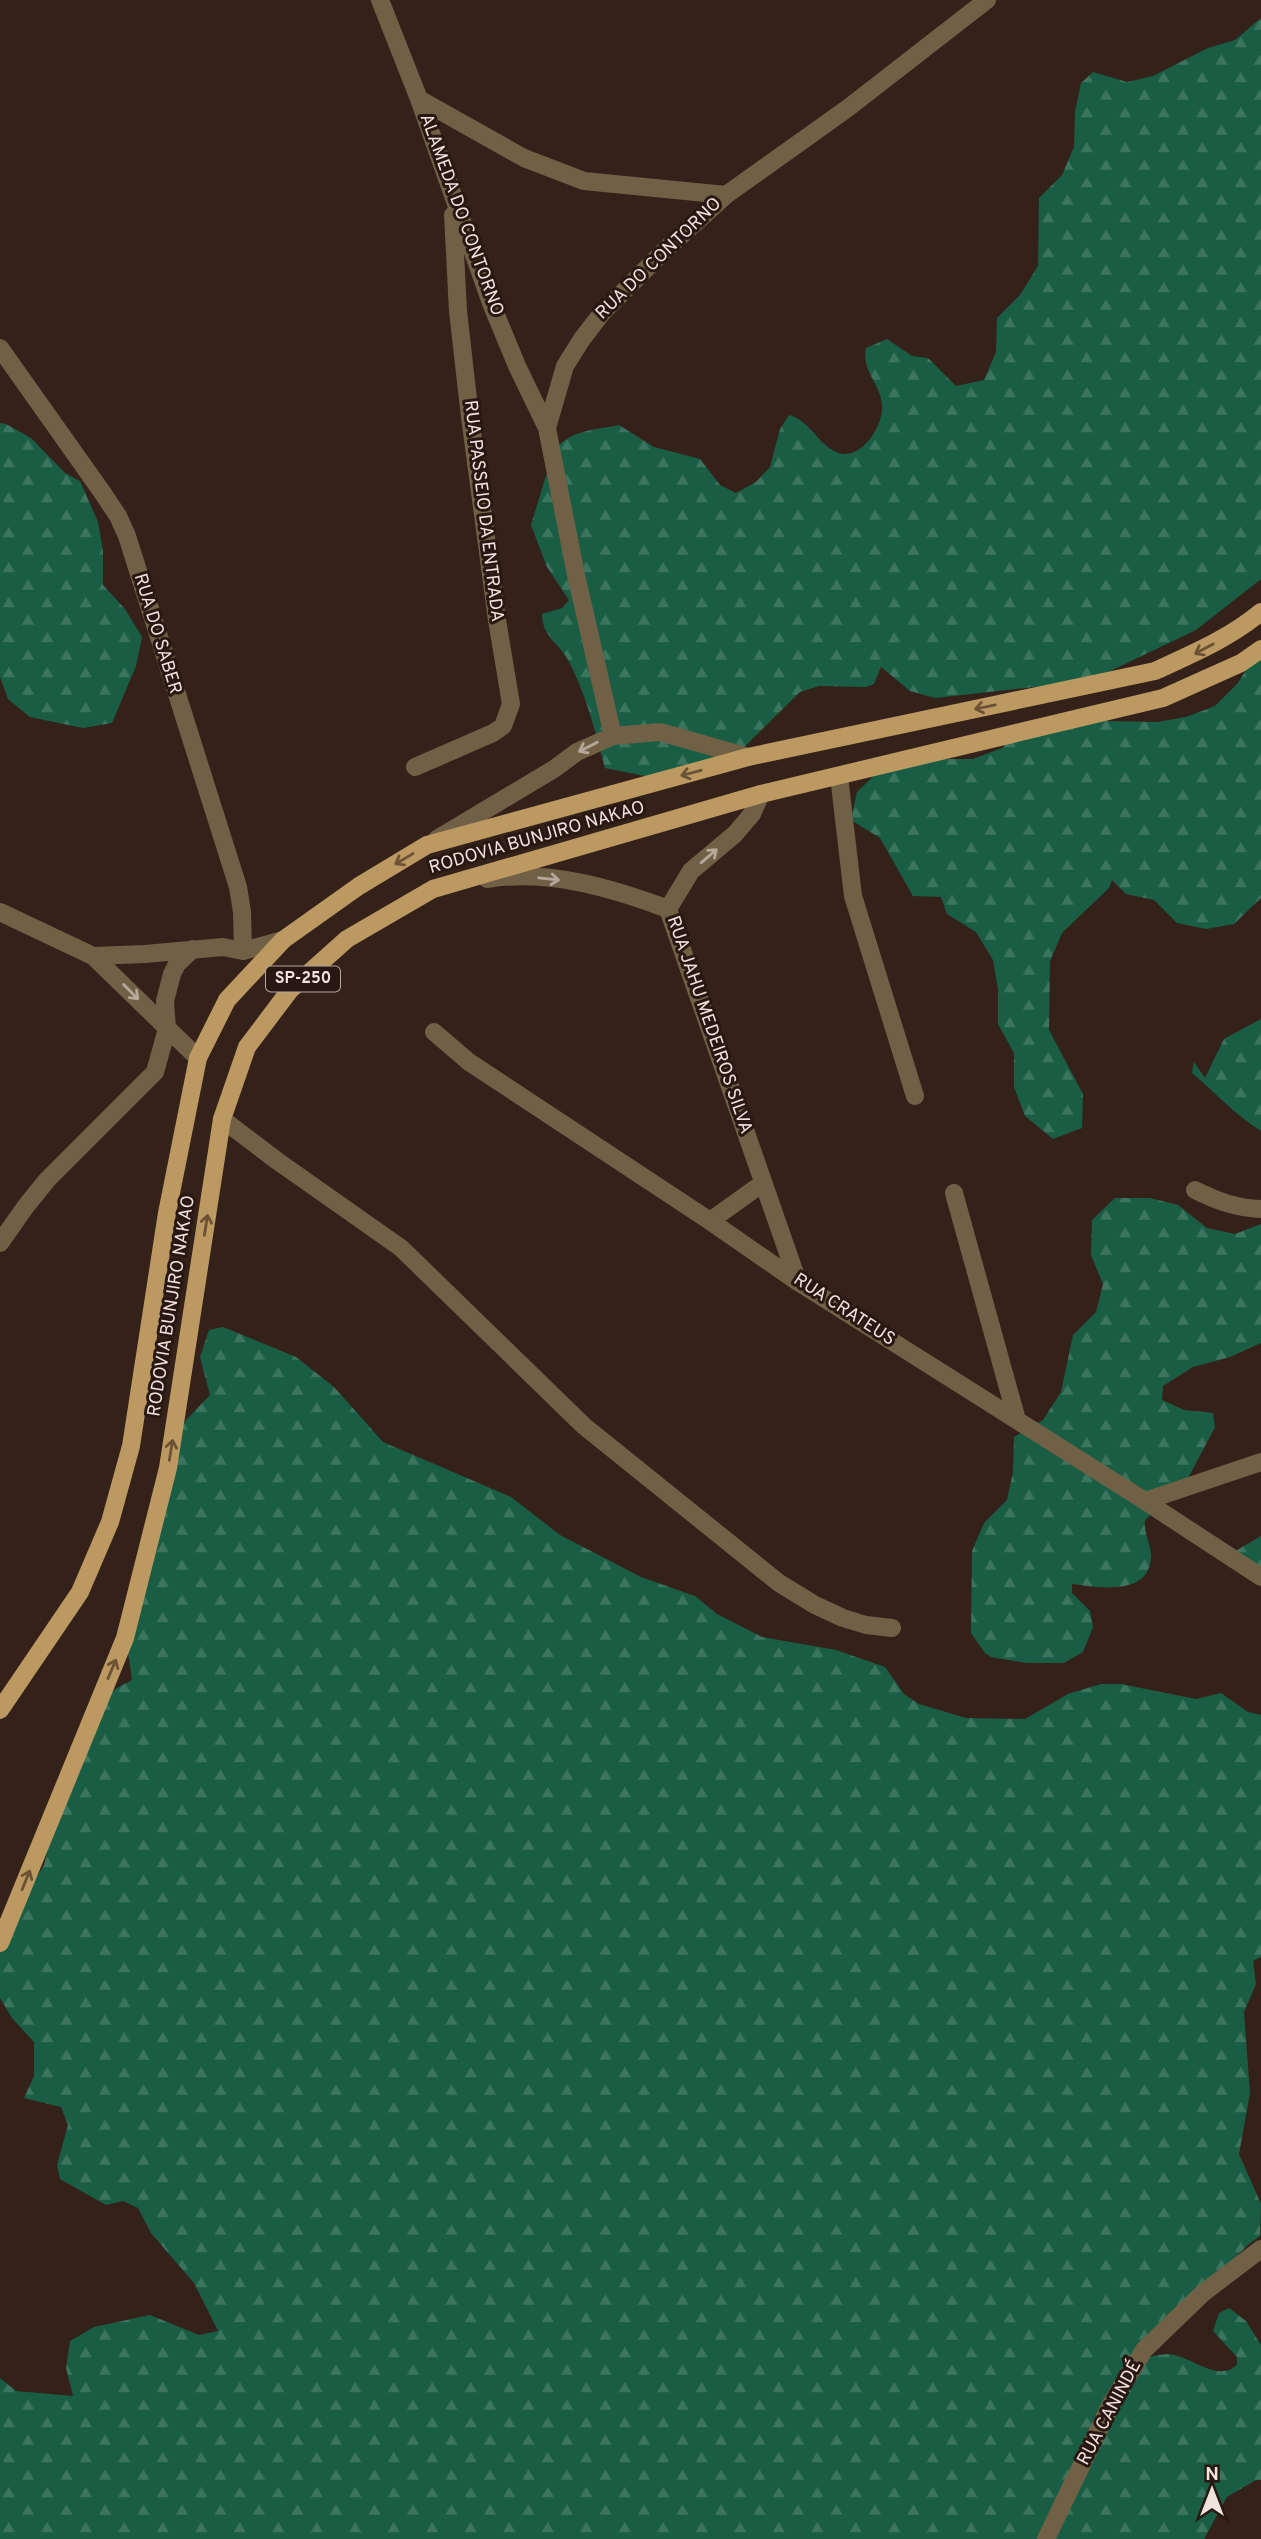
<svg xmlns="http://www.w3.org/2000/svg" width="1261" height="2539" font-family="Overpass,sans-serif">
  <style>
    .forest { fill: url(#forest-firs) }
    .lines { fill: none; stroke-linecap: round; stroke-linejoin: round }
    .minor { stroke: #706046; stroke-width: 18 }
    .major { stroke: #bb9961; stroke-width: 18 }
    .oneway { stroke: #6b5235 }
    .oneway2 { stroke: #b6a89a }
    .labels { text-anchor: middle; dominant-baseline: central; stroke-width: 6; stroke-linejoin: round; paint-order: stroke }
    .shield { fill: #291811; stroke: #b4a6a0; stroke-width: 2 }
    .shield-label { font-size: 16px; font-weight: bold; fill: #f0e3de }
    .street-label { font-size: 18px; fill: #f0e3de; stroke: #291811 }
  </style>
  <defs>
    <pattern id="forest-firs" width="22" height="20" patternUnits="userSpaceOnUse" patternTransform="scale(1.75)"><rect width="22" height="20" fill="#195d44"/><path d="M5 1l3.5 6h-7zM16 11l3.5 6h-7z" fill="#3b745f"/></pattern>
  </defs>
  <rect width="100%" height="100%" fill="#34221a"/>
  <path class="forest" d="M1261,18V579L1196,630L1106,673L1071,683L935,698L910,691L881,667L874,684L866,687L819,686L800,692L721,770L675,782L605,768C595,731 586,693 568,660C558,642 542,636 542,614L562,608L569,600L547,567L531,525L553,453C567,430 595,430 619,425L654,447L700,459L720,485L736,493L756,482L770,467L780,429L789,415C809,420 817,443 836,452C860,463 884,426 882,405C881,384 861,371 866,348L887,339L912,356L928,358L956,386L984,380L996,352L997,318L1020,295L1038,266L1039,198L1062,175L1074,147L1075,112L1081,83L1093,72L1127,82L1153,76L1208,48L1235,40Z
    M0,423L6,424L31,438L65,473L80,481L98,522L103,551V585L125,609L142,637L136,666L112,723L83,728L30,717L8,699L0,677Z
    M1261,650V898L1234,924L1206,929L1177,923L1154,900L1126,894L1112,880L1109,888L1062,933L1050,961L1049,1030L1083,1094L1082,1128L1053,1139L1025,1116L1014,1087V1053L998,1024V989L993,960L976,932L947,914L941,897L913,896L880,838L851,820L857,792L881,769L938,759H973L1002,748L1025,726L1054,720L1157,722L1186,717L1215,706L1238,683L1256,654Z
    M1261,1019V1131C1235,1115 1215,1092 1192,1073L1194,1062L1205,1078L1224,1039Z
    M1115,1198H1150L1178,1205L1207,1228L1235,1234L1261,1224V1343L1230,1357L1193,1367L1163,1386L1162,1400L1184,1410L1213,1413L1215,1427L1185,1484L1145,1520C1143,1533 1152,1545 1151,1558C1148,1597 1097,1587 1072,1584V1593L1090,1611L1093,1627L1083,1652L1064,1663H1026L991,1657L985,1653L971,1633L972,1551L984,1523L1007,1500L1013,1472L1014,1437L1043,1420L1061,1392L1073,1335L1096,1312L1103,1284L1091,1255L1092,1220Z
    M223,1327L296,1357L334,1387L383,1442L511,1497L560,1535L641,1577L695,1596L717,1614L762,1637L836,1650L885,1667L904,1694L919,1704L966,1718L1025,1719L1068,1694L1101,1684H1121L1196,1699L1221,1693L1248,1712L1261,1715V1957L1253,1961L1256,1984L1244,2012L1250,2093L1239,2154L1261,2204L1260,2236L1249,2244L1211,2281L1136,2360C1146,2358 1159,2354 1169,2354C1191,2356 1217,2383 1237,2365V2357L1213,2331L1219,2313L1229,2308L1246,2321L1261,2345V2480H1256L1227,2497L1204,2539H0V2378L16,2391L73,2396L66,2368L70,2341L94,2327L150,2315L199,2335L218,2331L194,2283L151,2233L138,2208L123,2201L106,2205L60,2179L57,2165L68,2125L61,2107L24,2098L34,2076V2042L12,2018L0,1998V1937L44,1865L57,1807L101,1708L115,1689L132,1680L128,1651L132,1624L149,1580L174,1447L186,1420L210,1395L200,1357L209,1330Z
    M1261,1536V1578L1234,1552Z"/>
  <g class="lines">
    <path class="minor" d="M380,0L419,99L491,303L517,366L547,428L576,575L613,736
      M419,99L524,158L584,181L726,195
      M0,348L102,492L118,516L127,536L238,887L242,912L243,951
      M547,428L565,366L582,339L602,313L665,250L726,195L848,108L987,0
      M415,767L493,733L503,726L511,704L497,620L470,417L458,311L453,215
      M839,776L853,896L915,1096
      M437,839L554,769L577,752L613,736L660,732L748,757
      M487,879C548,869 612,888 668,909
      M668,909L798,1282
      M668,909L691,871L735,834L752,814L761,794
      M0,912L93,956L198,1058
      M93,956L145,954L223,947L243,951L283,940
      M434,1032L469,1062L710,1221L798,1282L1145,1501L1261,1577
      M222,1119L276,1160L401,1248L584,1426L779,1583L815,1605L843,1618L866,1625L892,1628
      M1195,1190C1217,1201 1236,1208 1261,1209
      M954,1193L1017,1420
      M710,1221L763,1183
      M0,1243L26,1206L47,1180L155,1072L167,1029L165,1001L172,974L177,964L193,949
      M1145,1501L1261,1462
      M1046,2539L1111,2404L1144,2350L1203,2293L1261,2249"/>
    <path class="major" d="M0,1710L80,1592L110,1522L131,1446L167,1213L198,1058L227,1000L283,940L359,886L427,845L748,757L1155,671C1192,654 1230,638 1261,612
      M0,1943L125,1638L168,1468L222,1119L247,1047L290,990L347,939L433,889L761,794L1163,698L1241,663L1261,649"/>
  </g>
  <defs><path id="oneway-shaft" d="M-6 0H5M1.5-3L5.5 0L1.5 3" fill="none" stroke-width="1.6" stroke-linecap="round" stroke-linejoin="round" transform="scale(1.75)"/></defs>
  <g class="oneway">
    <use href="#oneway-shaft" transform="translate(1204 649) rotate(152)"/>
    <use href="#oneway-shaft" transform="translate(985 707) rotate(168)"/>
    <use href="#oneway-shaft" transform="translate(691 773) rotate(165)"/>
    <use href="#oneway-shaft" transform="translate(404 859) rotate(149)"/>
    <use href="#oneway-shaft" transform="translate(206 1225) rotate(-81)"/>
    <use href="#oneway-shaft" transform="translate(171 1450) rotate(-81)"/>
    <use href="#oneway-shaft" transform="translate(112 1669) rotate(-67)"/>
    <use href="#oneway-shaft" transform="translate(26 1880) rotate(-68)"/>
  </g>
  <g class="oneway2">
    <use href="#oneway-shaft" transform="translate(588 747) rotate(153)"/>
    <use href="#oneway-shaft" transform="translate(709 856) rotate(-41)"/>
    <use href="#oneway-shaft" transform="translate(549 879) rotate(6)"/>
    <use href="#oneway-shaft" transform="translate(131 992) rotate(45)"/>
  </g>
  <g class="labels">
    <rect class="shield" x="266" y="966.5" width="74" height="25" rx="5"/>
    <g class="shield-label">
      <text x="303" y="979">SP-250</text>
    </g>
    <g class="street-label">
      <text transform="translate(461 215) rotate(70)">ALAMEDA DO CONTORNO</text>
      <text transform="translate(659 259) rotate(-44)">RUA DO CONTORNO</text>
      <text transform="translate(483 511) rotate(83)">RUA PASSEIO DA ENTRADA</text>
      <text transform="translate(157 634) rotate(73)">RUA DO SABER</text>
      <text transform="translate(537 838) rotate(-16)">RODOVIA BUNJIRO NAKAO</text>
      <text transform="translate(709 1025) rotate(71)">RUA JAHU MEDEIROS SILVA</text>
      <text transform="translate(172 1306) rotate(-81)">RODOVIA BUNJIRO NAKAO</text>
      <text transform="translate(844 1310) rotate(33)">RUA CRATEUS</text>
      <text transform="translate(1110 2413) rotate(-62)">RUA CANINDÉ</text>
    </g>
  </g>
  <g transform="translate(1212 2490)" stroke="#291811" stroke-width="5" paint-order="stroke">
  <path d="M0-5L12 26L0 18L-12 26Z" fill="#f0e3de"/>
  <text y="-10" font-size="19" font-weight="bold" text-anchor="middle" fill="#f0e3de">N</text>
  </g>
</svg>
